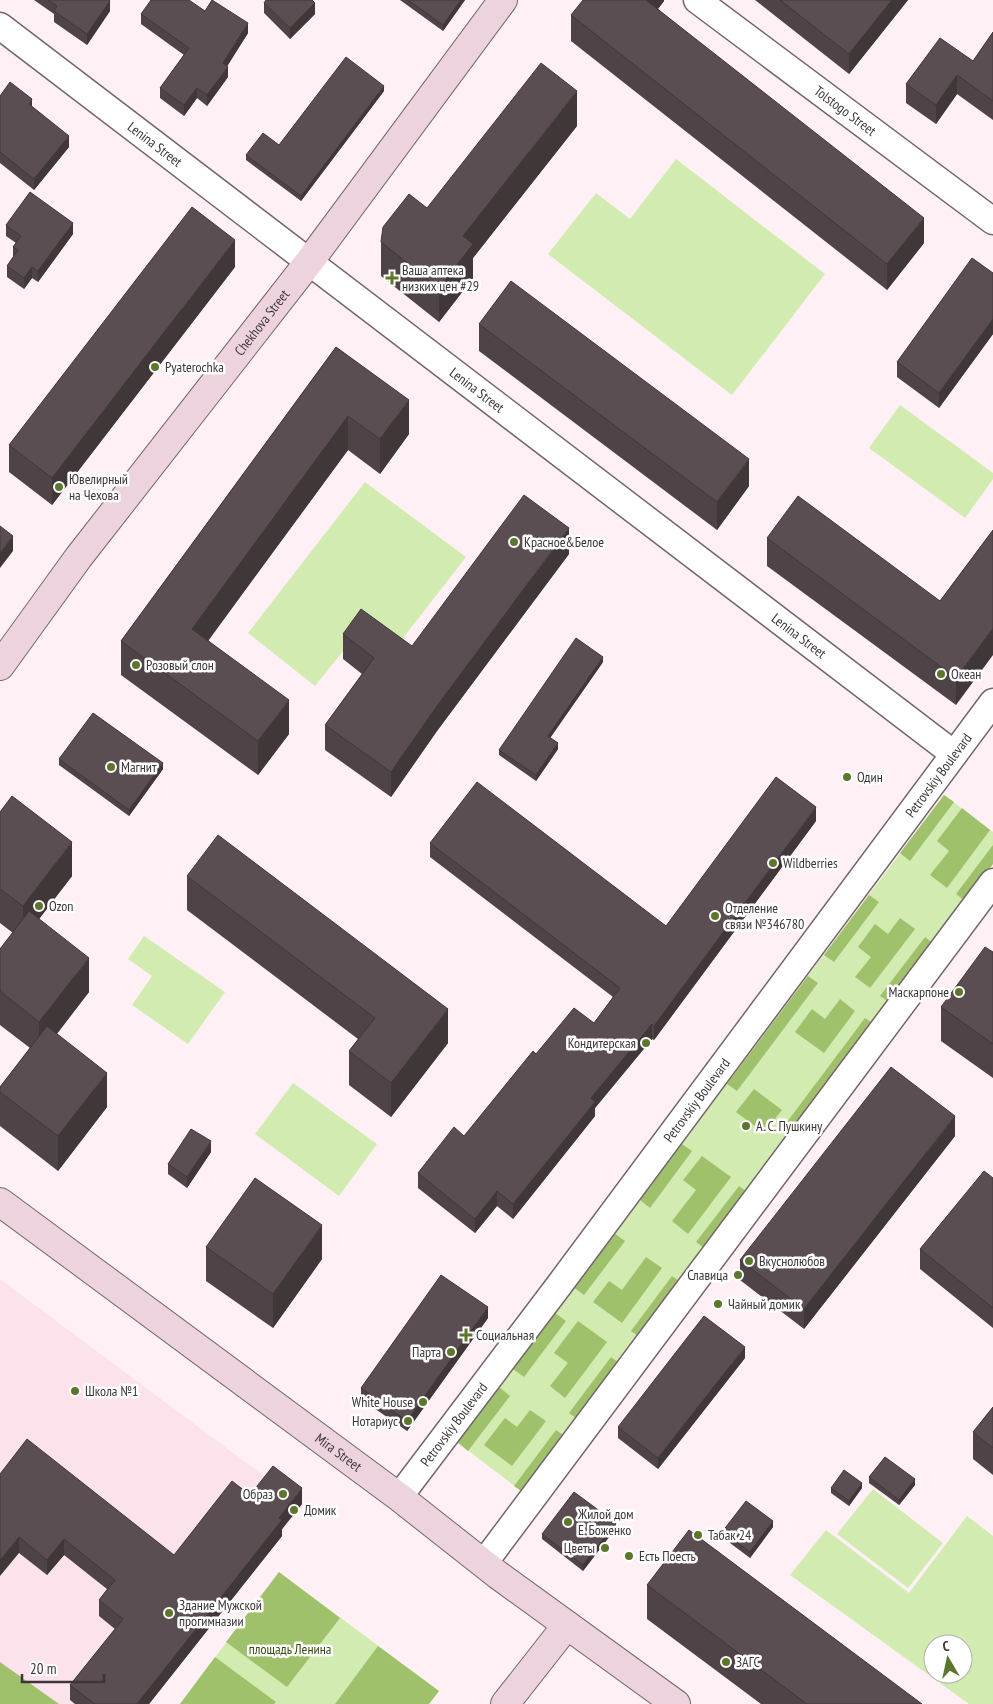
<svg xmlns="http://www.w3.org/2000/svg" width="993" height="1704" font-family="'PT Sans Narrow',sans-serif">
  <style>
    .built { fill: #fbe2eb }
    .green { fill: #d2ebb0; fill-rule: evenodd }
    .forest { fill: #a0c16c }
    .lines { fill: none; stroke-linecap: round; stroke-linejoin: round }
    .street-casing { stroke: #74656a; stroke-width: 29 }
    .secondary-casing { stroke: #74656a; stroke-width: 30 }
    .street { stroke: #fff; stroke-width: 26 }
    .secondary { stroke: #ecd3dd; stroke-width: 28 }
    .wall { fill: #4e4347 }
    .shaded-wall { fill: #403739 }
    .building { fill: #5b4e52; stroke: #403739 }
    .poi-dot { fill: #5c772b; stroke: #fff; stroke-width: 2 }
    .labels { text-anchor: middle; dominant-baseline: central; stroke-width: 5; stroke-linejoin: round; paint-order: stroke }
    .street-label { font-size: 14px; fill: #3d3638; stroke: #fff }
    .poi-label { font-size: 14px; fill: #3d3638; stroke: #fff; text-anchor: start }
    .park-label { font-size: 14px; fill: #384c0e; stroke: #fff }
  </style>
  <rect width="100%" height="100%" fill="#fef0f4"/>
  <path class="built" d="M0,1279L303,1505L148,1704H0Z"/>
  <path class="green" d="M676,159L825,274L732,395L548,254L596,193L630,219Z
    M900,405L993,473V479L965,518L869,448Z
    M365,482L466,557L400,642L363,626L315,686L248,633Z
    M944,795L993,832V864L521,1491L457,1442Z
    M144,936L225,992L188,1044L132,1005L152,976L128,959Z
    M293,1083L377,1144L339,1196L255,1134Z
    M873,1489L943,1543L908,1588L837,1534Z
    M967,1516L993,1536V1704H969L790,1575L826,1530L909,1593ZM933,1644H963V1674H933Z
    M279,1572L439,1691L429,1704H180Z"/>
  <path class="forest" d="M944,795L954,802L910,861L900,853Z
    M962,808L990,830L947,888L930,875L949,851L937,841Z
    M993,845V864L965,901L956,894Z
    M869,895L879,902L834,962L824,955Z
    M900,918L915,929L870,988L855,977L871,957L858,947L875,924L888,934Z
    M925,937L933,943L889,1002L880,996Z
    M808,976L818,983L737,1091L727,1084Z
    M840,999L855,1011L824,1053L795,1032L812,1009L825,1019Z
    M865,1018L873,1023L791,1132L784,1126Z
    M754,1089L782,1110L764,1133L736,1112Z
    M682,1144L692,1151L650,1208L640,1200Z
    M702,1156L731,1177L688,1234L672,1221L696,1190L683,1180Z
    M739,1186L747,1192L704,1248L696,1242Z
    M614,1233L625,1241L584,1295L573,1287Z
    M646,1257L662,1268L622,1323L593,1302L609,1281L622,1290Z
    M672,1276L679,1281L638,1336L631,1331Z
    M555,1313L566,1321L524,1377L513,1369Z
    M578,1321L607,1342L565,1398L550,1386L568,1363L554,1353Z
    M611,1357L618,1362L576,1418L569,1413Z
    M499,1387L510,1396L468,1451L457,1442Z
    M530,1410L546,1421L512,1466L484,1445L505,1418L517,1427Z
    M556,1430L563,1435L521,1491L514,1486Z
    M279,1572L340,1618L287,1687L226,1642Z
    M378,1646L439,1691L429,1704H335Z
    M215,1657L276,1702L274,1704H180Z
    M0,1662L59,1704H0Z"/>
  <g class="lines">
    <g class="street-casing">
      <g id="street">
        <path id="s1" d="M697,0L993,221"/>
        <path id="s2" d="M0,26L954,754"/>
        <path id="s3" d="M399,1497L560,1284L993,702"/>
        <path d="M484,1563L993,882"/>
      </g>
    </g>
    <g class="secondary-casing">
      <g id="secondary">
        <path id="s4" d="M0,666L78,558L309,262L503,0"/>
        <path id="s5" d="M0,1202L399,1497L498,1575L676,1704"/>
        <path d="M505,1704L567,1625"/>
      </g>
    </g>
    <use href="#street" class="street"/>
    <use href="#secondary" class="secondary"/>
  </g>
  <path class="wall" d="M34,0H109L110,11L87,45L54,22V14Z
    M400,0H465L443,31Z
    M664,0V1L658,9L924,243L887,290L571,41V15Z
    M755,0H908L849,74Z
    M264,3L315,14L290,39L264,13Z
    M205,11L248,33L227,66L228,77L207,106L197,98L184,116L160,98V88L184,55L141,24V14Z
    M993,32V120L957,94L936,124L906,103V84L973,61Z
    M384,91L301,201L246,160V155L279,145Z
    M0,96L32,107L69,147L34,190L0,163Z
    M577,126L473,258V278L439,322L381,276V242L427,208Z
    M6,225L73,234L38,282L32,278L24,289L7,277V266L13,257V247L16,243L6,236Z
    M235,267L52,505L9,472V445Z
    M993,273V334L939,408L897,377V362Z
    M479,324L749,486L717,530L479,351Z
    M336,347L409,434L380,474L348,450L208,640L289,734L258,775L121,675V641Z
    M993,530L956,705L767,566V538L940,601Z
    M569,554L437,731L391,797L325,750V725L362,674L343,659V634L412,646Z
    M603,662L550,738L558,749L536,781L499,755V750Z
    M59,759L163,769L129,816L59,765Z
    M0,812L72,876L39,919L89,992L57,1034L107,1107L58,1171L0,1126V1087L30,1048L0,1025V949L13,933L0,923Z
    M816,821L654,1040L652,1039L595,1108V1116L513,1219L497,1206L475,1233L418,1188V1173L464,1136L536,1054L594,1023L613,997L430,857V843L666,926Z
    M187,876L448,1043L391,1117L349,1085V1051L358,1039L187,910Z
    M993,952V1078L941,1041V1007Z
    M955,1136L804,1329L740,1280V1260Z
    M211,1152L187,1188L168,1174V1164Z
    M993,1178V1328L920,1269V1249Z
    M206,1247L322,1259L273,1328L206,1281Z
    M488,1318L407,1431L361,1399V1388Z
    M745,1358L658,1469L618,1438V1427Z
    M993,1407V1475L973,1459V1432Z
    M0,1474L174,1555L250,1495L302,1504L282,1529V1536L149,1704H75L70,1700V1685L115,1629L99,1616V1600L107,1589L64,1555L47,1575L19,1553Z
    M869,1477L915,1485L899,1505L869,1483Z
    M831,1488H862L849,1506L831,1493Z
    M773,1527L750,1558L722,1537V1532Z
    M616,1528L583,1571L542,1539V1534Z
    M647,1585L922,1704H761L647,1619Z"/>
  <path class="shaded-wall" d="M461,0H465L443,31V25Z
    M645,0H664V1L645,25Z
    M892,0H908L849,74V54Z
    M110,1V11L87,45V34Z
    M315,3V14L290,39V28Z
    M248,23V33L223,73V63Z
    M228,67V77L207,106V95Z
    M957,75V94L936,124V105Z
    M384,86V91L301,201V196Z
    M197,88V98L184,116V105Z
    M577,91V126L473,258V278L439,322V288L463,236Z
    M32,99V110L29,104Z
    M69,136V147L34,190V179Z
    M924,218V243L887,290V264Z
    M73,223V234L38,282V271Z
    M235,240V267L52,505V478Z
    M32,267V278L24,289V278Z
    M993,319V334L939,408V393Z
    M409,400V434L380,474V439Z
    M348,416V450L192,663V629Z
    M749,459V486L717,530V502Z
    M569,528V554L437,731L391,797V772L437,706Z
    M13,536V551L0,568V553Z
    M993,628V655L956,705V678Z
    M603,657V662L548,741V736Z
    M289,700V734L258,775V741Z
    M558,743V749L536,781V775Z
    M163,763V769L129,816V810Z
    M816,807V821L654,1040V1026Z
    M72,842V876L23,940V906Z
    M89,958V992L39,1056V1022Z
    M448,1009V1043L391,1117V1083Z
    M652,1024V1039L595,1108V1116L513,1219V1204L591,1098Z
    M107,1073V1107L58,1171V1136Z
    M955,1116V1136L804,1329V1309Z
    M211,1141V1152L187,1188V1177Z
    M497,1191V1206L475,1233V1219Z
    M322,1225V1259L273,1328V1294Z
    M488,1307V1318L407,1431V1421Z
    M745,1347V1358L658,1469V1458Z
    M915,1479V1485L899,1505V1500Z
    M862,1483V1488L849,1506V1501Z
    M302,1488V1504L282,1529V1536L149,1704H137Z
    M773,1521V1527L750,1558V1552Z
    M616,1523V1528L583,1571V1565Z
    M19,1537V1553L0,1576V1560Z
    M64,1539V1555L47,1575V1560Z"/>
  <path class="building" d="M48,0H109L110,1L87,34L54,11L57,6Z
    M151,0H189L205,11L212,0L248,23L223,63L228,67L207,95L197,88L184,105L160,88L189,48L141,14Z
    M266,0H312L315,3L290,28L264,3Z
    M408,0H461L443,25Z
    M583,0H646L924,218L887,264L571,15Z
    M780,0H892L849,54Z
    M993,32V101L957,75L936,105L906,84L940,38L973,61Z
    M346,57L384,86L301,196L246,155L263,133L279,145Z
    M541,63L577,91L463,236L473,244L439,288L381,242L383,227L409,194L427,208Z
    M10,82L32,99L29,104L69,136L34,179L0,152V96Z
    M30,192L73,223L38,271L32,267L24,278L7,266L18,250L13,247L21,236L6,225Z
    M192,207L235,240L52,478L9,445Z
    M972,258L993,273V319L939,393L897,362Z
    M511,281L749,459L717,502L479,324Z
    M336,347L409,400L380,439L348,416L192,629L289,700L258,741L121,641Z
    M524,495L569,528L437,706L391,772L325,725L374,658L343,634L361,609L412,646Z
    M798,496L940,601L993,530V628L956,678L767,538Z
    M0,526L13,536L0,553Z
    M576,638L603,657L548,736L558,743L536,775L499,750Z
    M93,713L163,763L129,810L59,759Z
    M776,777L816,807L654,1026L652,1024L591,1098L595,1102L513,1204L497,1191L475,1219L418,1173L454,1127L464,1136L533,1051L536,1054L574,1008L594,1023L620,988L430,843L477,782L666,926Z
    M12,796L72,842L23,906L0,889V812Z
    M218,835L448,1009L391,1083L349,1051L375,1018L187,876Z
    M29,911L89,958L39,1022L0,991V949Z
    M985,947L993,952V1044L941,1007Z
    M47,1026L107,1073L58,1136L0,1092V1087Z
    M891,1067L955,1116L804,1309L740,1260Z
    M191,1129L211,1141L187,1177L168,1164Z
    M984,1171L993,1178V1308L920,1249Z
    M255,1178L322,1225L273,1294L206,1247Z
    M441,1275L488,1307L407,1421L361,1388Z
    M704,1316L745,1347L658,1458L618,1427Z
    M993,1407V1448L973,1432Z
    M27,1439L174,1555L232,1481L250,1495L273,1466L302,1488L279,1518L282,1520L137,1704H95L70,1685L123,1619L99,1600L115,1580L64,1539L47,1560L19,1537L0,1560V1474Z
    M885,1457L915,1479L899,1500L869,1477Z
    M844,1470L862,1483L849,1501L831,1488Z
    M574,1492L616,1523L583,1565L542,1534Z
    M746,1501L773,1521L750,1552L722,1532Z
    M689,1530L922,1704H807L647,1585Z"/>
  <g class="poi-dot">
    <path d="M389.5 270.5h5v5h5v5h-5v5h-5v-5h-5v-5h5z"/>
    <circle cx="155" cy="367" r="5"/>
    <circle cx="59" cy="487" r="5"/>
    <circle cx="514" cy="542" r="5"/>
    <circle cx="136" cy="665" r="5"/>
    <circle cx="941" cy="674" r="5"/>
    <circle cx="111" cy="767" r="5"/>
    <circle cx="847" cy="777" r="5"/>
    <circle cx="773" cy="863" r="5"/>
    <circle cx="39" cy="906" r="5"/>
    <circle cx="715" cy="916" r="5"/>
    <circle cx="959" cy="992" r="5"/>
    <circle cx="646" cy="1043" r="5"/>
    <circle cx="746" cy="1126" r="5"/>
    <circle cx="749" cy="1261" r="5"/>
    <circle cx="738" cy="1275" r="5"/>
    <circle cx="718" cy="1304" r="5"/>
    <path d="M463.5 1327.5h5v5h5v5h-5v5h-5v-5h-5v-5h5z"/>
    <circle cx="451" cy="1352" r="5"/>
    <circle cx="75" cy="1391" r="5"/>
    <circle cx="423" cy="1402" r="5"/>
    <circle cx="408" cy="1421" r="5"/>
    <circle cx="283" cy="1494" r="5"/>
    <circle cx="294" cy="1510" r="5"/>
    <circle cx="568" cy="1522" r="5"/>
    <circle cx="698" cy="1535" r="5"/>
    <circle cx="605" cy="1548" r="5"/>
    <circle cx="629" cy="1556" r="5"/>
    <circle cx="169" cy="1613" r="5"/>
    <circle cx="726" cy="1662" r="5"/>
  </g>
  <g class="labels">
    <g class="street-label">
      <text stroke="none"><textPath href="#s1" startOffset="185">Tolstogo Street</textPath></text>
      <text stroke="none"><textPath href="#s2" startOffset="195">Lenina Street</textPath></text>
      <text stroke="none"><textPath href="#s4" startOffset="432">Chekhova Street</textPath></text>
      <text stroke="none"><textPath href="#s2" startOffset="600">Lenina Street</textPath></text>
      <text stroke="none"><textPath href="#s2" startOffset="1005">Lenina Street</textPath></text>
      <text stroke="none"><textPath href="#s3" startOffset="901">Petrovskiy Boulevard</textPath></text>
      <text stroke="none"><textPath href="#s3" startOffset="496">Petrovskiy Boulevard</textPath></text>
      <text stroke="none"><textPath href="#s3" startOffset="91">Petrovskiy Boulevard</textPath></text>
      <text stroke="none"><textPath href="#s5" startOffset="421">Mira Street</textPath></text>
    </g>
    <g class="poi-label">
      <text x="402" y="270">Ваша аптека<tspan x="402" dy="16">низких цен #29</tspan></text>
      <text x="165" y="367">Pyaterochka</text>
      <text x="69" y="479">Ювелирный<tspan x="69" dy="16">на Чехова</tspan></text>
      <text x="524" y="542">Красное&amp;Белое</text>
      <text x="146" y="665">Розовый слон</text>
      <text x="951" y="674">Океан</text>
      <text x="121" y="767">Магнит</text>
      <text x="857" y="777">Один</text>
      <text x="783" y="863">Wildberries</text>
      <text x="49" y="906">Ozon</text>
      <text x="725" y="908">Отделение<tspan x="725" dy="16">связи №346780</tspan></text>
      <text x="949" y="992" text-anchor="end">Маскарпоне</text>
      <text x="636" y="1043" text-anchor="end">Кондитерская</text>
      <text x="756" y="1126">А. С. Пушкину</text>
      <text x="759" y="1261">Вкуснолюбов</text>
      <text x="728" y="1275" text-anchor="end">Славица</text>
      <text x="728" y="1304">Чайный домик</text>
      <text x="476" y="1335">Социальная</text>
      <text x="441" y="1352" text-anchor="end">Парта</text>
      <text x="85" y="1391">Школа №1</text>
      <text x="413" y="1402" text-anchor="end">White House</text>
      <text x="398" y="1421" text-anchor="end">Нотариус</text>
      <text x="273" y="1494" text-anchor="end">Образ</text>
      <text x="304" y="1510">Домик</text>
      <text x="578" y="1514">Жилой дом<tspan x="578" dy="16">Е. Боженко</tspan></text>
      <text x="708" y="1535">Табак 24</text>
      <text x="595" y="1548" text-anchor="end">Цветы</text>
      <text x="639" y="1556">Есть Поесть</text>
      <text x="179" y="1605">Здание Мужской<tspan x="179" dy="16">прогимназии</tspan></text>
      <text x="736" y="1662">ЗАГС</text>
    </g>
    <g class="park-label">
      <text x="290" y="1649">площадь Ленина</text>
    </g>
  </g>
  <g transform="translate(948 1659) rotate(351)"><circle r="24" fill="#ffffff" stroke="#b1afaf"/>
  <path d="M0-4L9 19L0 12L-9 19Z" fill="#5c772b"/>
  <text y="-8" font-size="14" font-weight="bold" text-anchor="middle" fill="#3d3638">С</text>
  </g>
  <path d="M22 1674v8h82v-8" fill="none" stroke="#3d3638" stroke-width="2.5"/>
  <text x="30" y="1674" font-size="15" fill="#3d3638" stroke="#ffffff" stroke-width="4" paint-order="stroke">20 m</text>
</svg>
